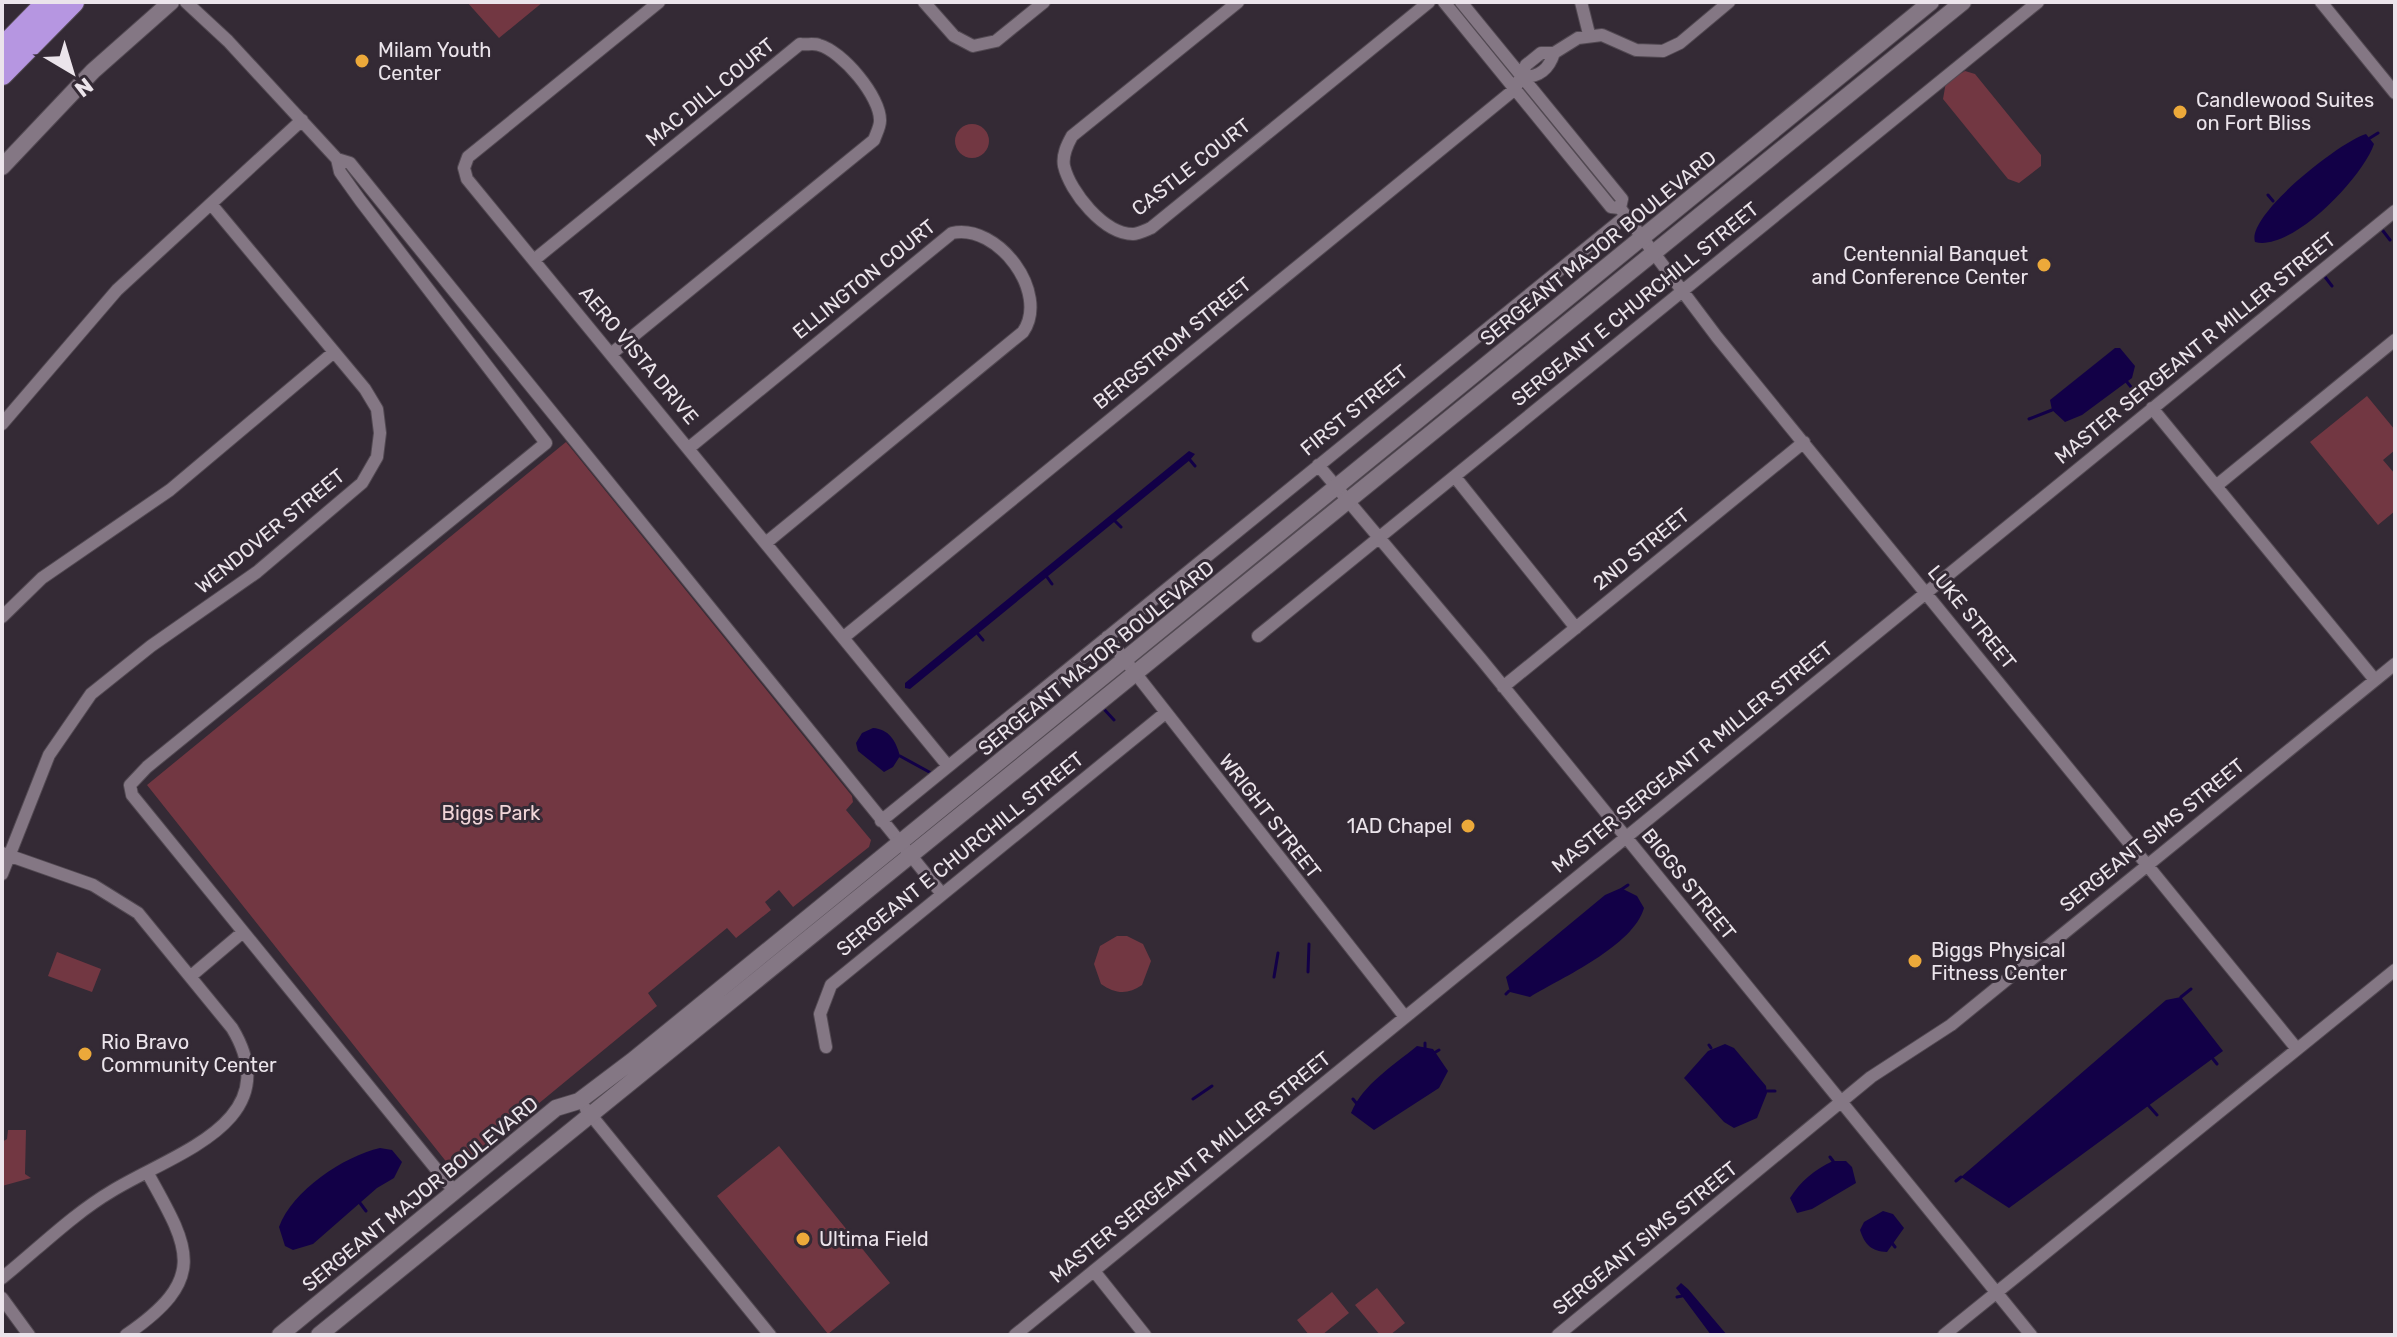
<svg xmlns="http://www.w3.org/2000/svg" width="2397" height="1337" font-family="Rubik,sans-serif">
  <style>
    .green { fill: #723742 }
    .water { fill: #120047 }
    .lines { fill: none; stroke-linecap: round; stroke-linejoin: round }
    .stream { stroke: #120047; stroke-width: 3 }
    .minor-casing { stroke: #524952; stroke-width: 14 }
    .tertiary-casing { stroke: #524952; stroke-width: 18 }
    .motorway-casing { stroke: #524952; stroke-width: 24 }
    .minor { stroke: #847784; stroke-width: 12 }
    .tertiary { stroke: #847784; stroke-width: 16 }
    .motorway { stroke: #b696e1; stroke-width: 22 }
    .poi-dot { fill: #eca93a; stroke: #342a35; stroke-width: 3 }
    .labels { text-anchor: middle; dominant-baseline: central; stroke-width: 6; stroke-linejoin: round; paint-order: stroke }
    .poi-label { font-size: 20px; fill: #ebe4eb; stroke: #342a35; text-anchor: start }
    .street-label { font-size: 20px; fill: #ebe4eb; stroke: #342a35 }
    .park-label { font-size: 20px; fill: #f0d5d8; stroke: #342a35 }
  </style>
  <rect width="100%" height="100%" fill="#342a35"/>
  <path class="green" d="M467,2H543L499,38Z
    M1965,71L1975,74L2041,155V166L2019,183L2008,179L1943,99L1946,82Z
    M955 141a17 17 0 1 1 34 0a17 17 0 1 1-34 0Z
    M2367,396L2395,430V450L2383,460L2395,474V511L2378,525L2310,442Z
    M566,442L852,796L853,802L846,810L871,840L869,847L793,907L779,890L765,902L771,910L736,938L727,928L648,993L657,1006L459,1169H452L147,785Z
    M1117,936H1127L1143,944L1151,961L1142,985C1128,995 1115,994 1101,984L1094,964L1100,946Z
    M57,952L101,969L92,992L48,976Z
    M8,1130H26L25,1174L31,1178L2,1186V1142L7,1139Z
    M779,1146L890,1283L828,1334L717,1196Z
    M1377,1288L1405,1323L1390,1335H1380L1355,1305Z
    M1332,1292L1349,1313L1322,1335H1309L1297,1320Z"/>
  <path class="water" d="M2366,134L2374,144C2363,177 2292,252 2255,242C2246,215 2341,141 2366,134Z
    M2115,348H2120L2135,366L2132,378L2082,415L2065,422L2052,410L2050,400Z
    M1189,451L1195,454L1190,460L910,689L905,688V683Z
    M873,728C889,729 896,741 900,756L893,767L884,772L858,751L856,743L862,733Z
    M1621,888L1637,896L1644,908C1633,946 1563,977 1530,997L1510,992L1506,977L1605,895Z
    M2181,997L2223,1051L2009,1208L1961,1177L2166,1000Z
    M1725,1044L1734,1048L1766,1086L1767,1093L1757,1118L1734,1128L1724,1122L1684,1078L1708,1051Z
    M1417,1046L1433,1049L1448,1071L1439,1088L1374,1130L1351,1113C1363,1084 1393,1066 1417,1046Z
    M380,1148L392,1150L402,1162L394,1178L377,1188L313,1244L293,1250L285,1246L279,1227C292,1191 344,1156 380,1148Z
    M1833,1161H1846L1852,1167L1856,1183L1812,1209L1797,1213L1790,1198C1800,1182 1815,1169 1833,1161Z
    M1883,1211L1893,1214L1904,1228L1887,1252C1871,1251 1865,1245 1860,1230L1864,1222Z
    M1681,1283L1688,1289L1727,1335H1711L1676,1288Z"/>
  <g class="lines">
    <path class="stream" d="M2370,138L2378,133
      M2268,195L2273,201
      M2380,227L2390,240
      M2322,273L2332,286
      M2127,382L2131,387
      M2029,419L2052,410
      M1190,460L1195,466
      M1115,521L1121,527
      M1047,577L1052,584
      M978,634L983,640
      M1103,708L1114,720
      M900,756L931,773
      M1622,889L1628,885
      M1308,972L1309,944
      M1274,977L1278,953
      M1506,994L1509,991
      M2181,997L2191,989
      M1709,1045L1711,1048
      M1425,1048V1043
      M1434,1053L1439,1050
      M2213,1059L2217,1064
      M1767,1091H1775
      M1193,1099L1212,1086
      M1353,1099L1357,1104
      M2148,1105L2157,1115
      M1830,1157L1833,1161
      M1956,1181L1961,1177
      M360,1203L366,1211
      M1892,1243L1895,1247
      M1677,1297L1682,1296"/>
    <g class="minor-casing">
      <path id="minor" d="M186,2L228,41L337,159L350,163L942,894
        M659,2L468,157L464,168L467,179L948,766
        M924,2L954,36L973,46L996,41L1044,2
        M1238,2L1072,136C1067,145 1062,155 1064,166C1070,192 1104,234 1133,234C1138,234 1146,230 1151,228L1429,2
        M1444,2L1611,207L1620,208L1717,337L2297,1049
        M1461,2L1622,199L1620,208
        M1581,2L1589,34
        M2321,2L2395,93
        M1523,77C1540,77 1549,69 1554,53
        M337,159L340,172L360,200L546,443L147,767L130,785L132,795L454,1191
        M534,260L800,44C806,45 814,43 819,45C842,51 881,97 880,121C880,127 876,134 874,140L611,354
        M2152,408L2375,680
        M2,424L117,290L302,120
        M690,447L952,233C998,223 1050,293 1023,332L767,542
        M1318,465L1481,659L2031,1335
        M1455,477L1576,628
        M2216,486L2395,340
        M2,617L42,578L170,490L334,352
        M1258,636L2038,2
        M844,637L1515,89L1526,65L1541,53H1554L1578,38L1602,35L1636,50L1663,51L1680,43L1729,2
        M1107,637L1405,1017
        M1503,687L1804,442
        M881,821L1626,216
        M2,853L93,885L138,913L232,1028C289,1122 174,1153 112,1191C73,1214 38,1249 2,1278
        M2,874L49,755L91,694L151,646L257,572L362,483L377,457L380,433L377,409L365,389L211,204
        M191,976L243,932
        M826,1047L820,1014L831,985L1164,714
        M586,1109L770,1335
        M1094,1271L1145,1335
        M2,1298L29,1335
        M126,1335C209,1278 190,1249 147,1172
        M1015,1335L2395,211
        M1558,1335L1871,1077L1951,1025L2395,664
        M1944,1335L2395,970"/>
    </g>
    <g class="tertiary-casing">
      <path id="tertiary" d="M2,167L93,71L171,2
        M280,1335L556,1108L579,1101L632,1061L1931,2
        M319,1335L1963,2"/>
    </g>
    <g class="motorway-casing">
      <path id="motorway" d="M2,49L48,2
        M2,74L73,2"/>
    </g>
    <use href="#minor" class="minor"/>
    <use href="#tertiary" class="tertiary"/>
    <use href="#motorway" class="motorway"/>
  </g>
  <g class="poi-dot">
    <circle cx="362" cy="61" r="8"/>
    <circle cx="2180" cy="112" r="8"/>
    <circle cx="2044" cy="265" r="8"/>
    <circle cx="1468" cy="826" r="8"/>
    <circle cx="1915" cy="961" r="8"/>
    <circle cx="85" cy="1054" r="8"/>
    <circle cx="803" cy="1239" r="8"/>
  </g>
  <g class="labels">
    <g class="poi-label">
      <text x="378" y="50">Milam Youth<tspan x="378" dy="23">Center</tspan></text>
      <text x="2196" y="100">Candlewood Suites<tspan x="2196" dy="23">on Fort Bliss</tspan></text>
      <text x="2028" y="254" text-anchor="end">Centennial Banquet<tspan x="2028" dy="23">and Conference Center</tspan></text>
      <text x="1452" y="826" text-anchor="end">1AD Chapel</text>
      <text x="1931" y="950">Biggs Physical<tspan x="1931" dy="23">Fitness Center</tspan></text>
      <text x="101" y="1042">Rio Bravo<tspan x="101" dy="23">Community Center</tspan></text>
      <text x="819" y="1239">Ultima Field</text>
    </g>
    <g class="street-label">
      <text transform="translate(710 92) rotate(-39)">MAC DILL COURT</text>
      <text transform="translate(1191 167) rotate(-38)">CASTLE COURT</text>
      <text transform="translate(1598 248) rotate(-39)">SERGEANT MAJOR BOULEVARD</text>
      <text transform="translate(864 279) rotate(-39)">ELLINGTON COURT</text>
      <text transform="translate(1635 304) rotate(-39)">SERGEANT E CHURCHILL STREET</text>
      <text transform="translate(1172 343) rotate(-39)">BERGSTROM STREET</text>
      <text transform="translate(2195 348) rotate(-39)">MASTER SERGEANT R MILLER STREET</text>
      <text transform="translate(639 355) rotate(50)">AERO VISTA DRIVE</text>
      <text transform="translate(1354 410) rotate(-39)">FIRST STREET</text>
      <text transform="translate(270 531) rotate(-39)">WENDOVER STREET</text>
      <text transform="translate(1641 549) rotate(-39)">2ND STREET</text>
      <text transform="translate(1972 617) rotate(51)">LUKE STREET</text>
      <text transform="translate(1096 658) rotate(-39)">SERGEANT MAJOR BOULEVARD</text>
      <text transform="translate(1692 757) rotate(-39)">MASTER SERGEANT R MILLER STREET</text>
      <text transform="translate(1270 816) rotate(52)">WRIGHT STREET</text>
      <text transform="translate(2152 835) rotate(-39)">SERGEANT SIMS STREET</text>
      <text transform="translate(960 854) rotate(-39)">SERGEANT E CHURCHILL STREET</text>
      <text transform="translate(1689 884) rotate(51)">BIGGS STREET</text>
      <text transform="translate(1190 1167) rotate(-39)">MASTER SERGEANT R MILLER STREET</text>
      <text transform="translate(420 1194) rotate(-39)">SERGEANT MAJOR BOULEVARD</text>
      <text transform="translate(1645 1238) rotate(-39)">SERGEANT SIMS STREET</text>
    </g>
    <g class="park-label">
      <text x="491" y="813">Biggs Park</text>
    </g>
  </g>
  <rect width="2397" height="1337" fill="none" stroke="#ebe4eb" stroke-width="8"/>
  <g transform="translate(72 72) rotate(142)" stroke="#342a35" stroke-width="6" paint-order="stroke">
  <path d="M0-6L14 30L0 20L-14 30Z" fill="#ebe4eb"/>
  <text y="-12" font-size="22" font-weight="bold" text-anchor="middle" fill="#ebe4eb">N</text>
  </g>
</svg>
